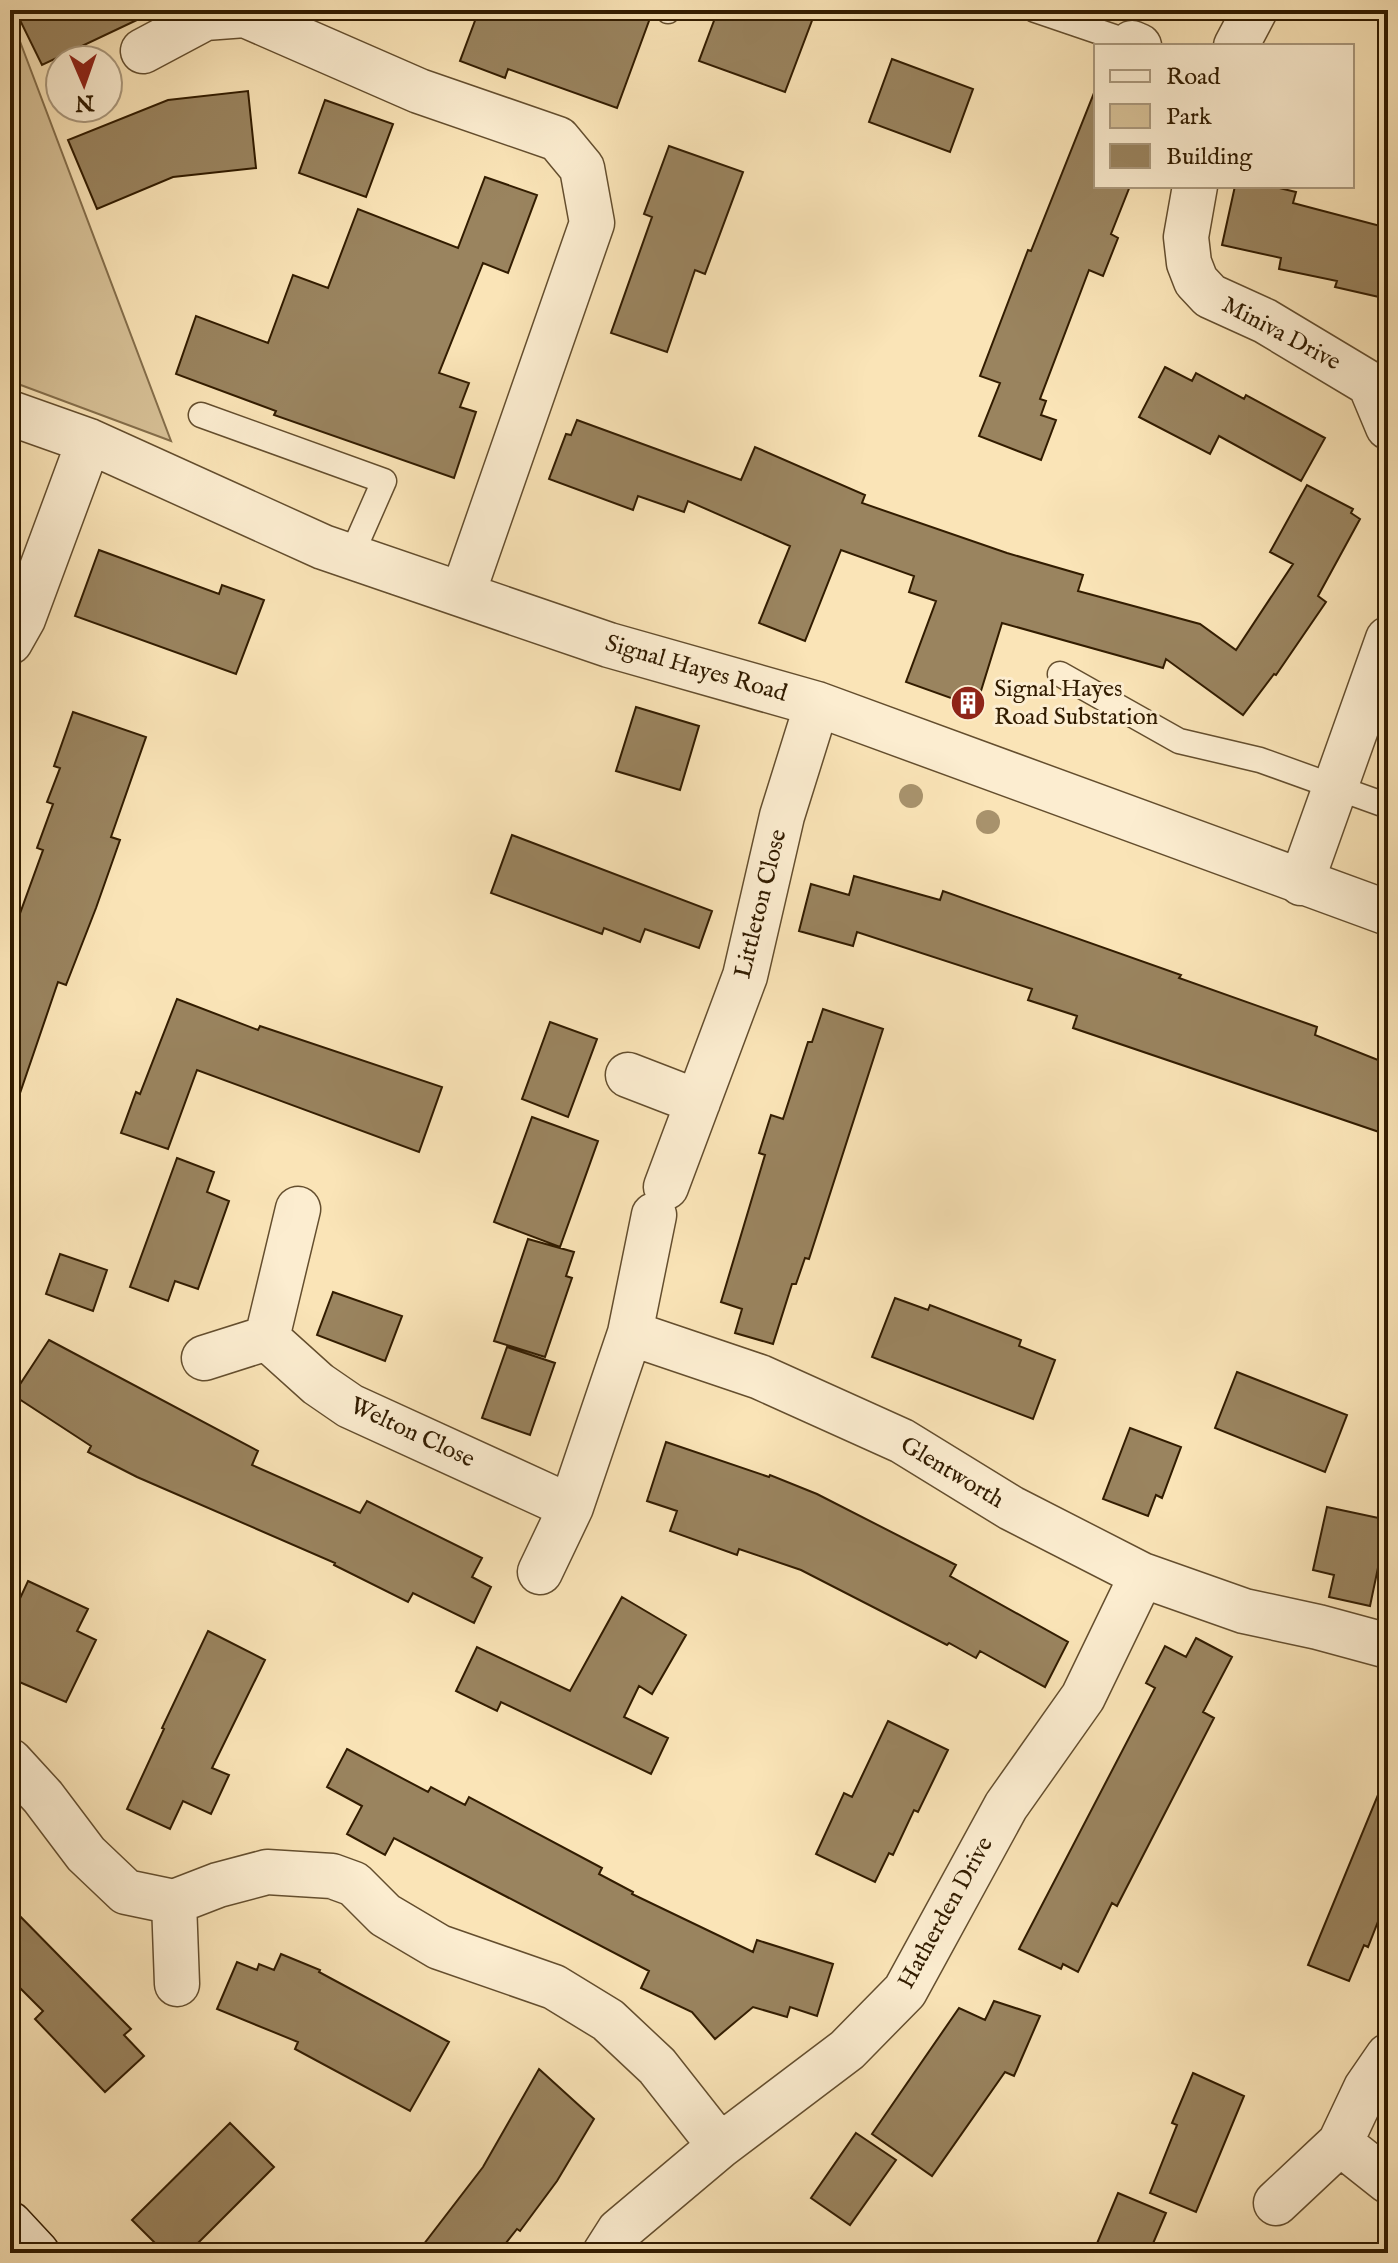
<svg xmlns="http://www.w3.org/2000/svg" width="1398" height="2263" font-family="'IM FELL English',serif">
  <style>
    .green { fill: #d8c298; stroke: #856f4c; stroke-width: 2 }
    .building { fill: #9a845f; stroke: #321c00; stroke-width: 2 }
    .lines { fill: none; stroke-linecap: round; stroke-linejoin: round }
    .lane-casing { stroke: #644e2e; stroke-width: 27 }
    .street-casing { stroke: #644e2e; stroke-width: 47 }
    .secondary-casing { stroke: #321c00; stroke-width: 47 }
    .lane { stroke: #fcedd0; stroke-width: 24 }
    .street { stroke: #fcedd0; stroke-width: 44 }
    .secondary { stroke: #fcedd0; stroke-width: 44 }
    .tree { fill: #a8926c }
    .labels { text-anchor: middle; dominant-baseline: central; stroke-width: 6; stroke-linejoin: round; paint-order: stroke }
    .street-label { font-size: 24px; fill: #321c00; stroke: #fcedd0 }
    .poi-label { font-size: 24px; fill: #321c00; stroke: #fcedd0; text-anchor: start }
  </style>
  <rect width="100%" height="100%" fill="#fae4b7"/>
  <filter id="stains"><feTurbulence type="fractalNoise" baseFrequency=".0025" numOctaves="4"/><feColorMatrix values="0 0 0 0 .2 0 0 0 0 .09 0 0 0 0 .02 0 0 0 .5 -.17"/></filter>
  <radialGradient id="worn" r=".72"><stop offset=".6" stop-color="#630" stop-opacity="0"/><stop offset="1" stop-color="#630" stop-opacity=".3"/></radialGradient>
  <path class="green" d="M10,15L171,441L10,381Z"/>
  <path class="building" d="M15,10H158L42,65Z
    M479,10H653L617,108L508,69L505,78L460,61Z
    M718,10H816L785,92L699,61Z
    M892,59L973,89L950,152L869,122Z
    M248,91L256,168L173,177L97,209L68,140L168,100Z
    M1094,93L1096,94V186H1130L1111,234L1118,238L1103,276L1089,270L1040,399L1046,401L1041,415L1056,420L1041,460L979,436L1000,383L980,376L1028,250L1031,251Z
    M325,100L393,124L366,197L299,173Z
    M669,146L743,172L705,274L695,270L667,352L611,333L652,217L644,214Z
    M485,177L537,195L508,273L483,263L439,373L469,383L460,407L476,412L454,478L274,415L276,411L176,374L196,316L268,343L293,275L328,288L358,209L458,248Z
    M1235,186H1271L1296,192L1293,203L1388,228V258L1379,297L1335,287L1337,281L1279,269L1281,258L1222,245Z
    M1165,367L1192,381L1196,373L1244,399L1246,395L1325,438L1301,481L1219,436L1210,454L1139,417Z
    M577,420L741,480L755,447L865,495L862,503L1007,553L1083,575L1078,591L1200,624L1236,650L1293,564L1270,552L1307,485L1353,509L1351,513L1360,519L1318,596L1326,602L1276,675L1274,674L1243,715L1166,659L1163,668L1002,623L976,707L906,682L936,601L909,592L914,576L841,550L805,641L759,623L790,546L688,501L684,512L638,496L633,510L549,479L566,434L571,435Z
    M99,550L219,594L222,585L264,600L236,674L75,616Z
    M636,707L699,726L680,790L616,771Z
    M73,712L146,737L111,837L120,840L96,908L66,985L58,982L17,1102L10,1101V941L43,850L37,848L53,804L47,802L60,768L54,766Z
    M512,835L712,911L699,948L645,929L640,942L604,928L602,934L491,893Z
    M854,876L940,900L943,891L1181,975L1179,978L1317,1027L1315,1035L1388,1064V1135L1073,1028L1077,1016L1028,1000L1032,989L857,932L853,946L799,931L811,884L849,895Z
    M177,999L258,1030L260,1026L442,1087L419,1152L197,1070L168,1149L121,1133L136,1092L140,1094Z
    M823,1009L883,1029L809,1259L805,1258L796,1284H792L773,1344L735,1333L742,1309L721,1302L765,1155L759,1153L771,1115L783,1119L808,1042H812Z
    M550,1022L597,1039L568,1117L522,1099Z
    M532,1117L598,1141L560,1247L494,1222Z
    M177,1158L214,1172L207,1192L229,1201L198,1289L175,1281L168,1301L130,1287Z
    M528,1239L574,1252L566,1276L572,1278L545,1357L494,1341Z
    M60,1254L107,1270L93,1311L46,1294Z
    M333,1292L402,1316L385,1361L317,1335Z
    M895,1298L928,1310L930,1305L1021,1340L1019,1346L1055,1360L1033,1419L872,1357Z
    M49,1340L258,1451L252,1465L360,1513L367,1501L482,1558L472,1577L491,1587L474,1623L413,1593L408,1602L334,1565L335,1563L137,1477L88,1452L91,1446L13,1395Z
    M507,1347L555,1363L530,1435L482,1418Z
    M1237,1372L1347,1415L1325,1472L1215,1428Z
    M1130,1428L1181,1447L1162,1498L1156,1495L1148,1516L1103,1499Z
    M666,1442L769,1477L770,1475L817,1494L956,1565L950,1576L1068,1642L1045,1687L980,1651L976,1658L949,1643L947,1645L801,1570L739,1549L737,1555L670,1531L677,1511L647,1501Z
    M1327,1507L1388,1520L1370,1606L1329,1597L1334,1575L1313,1570Z
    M28,1581L88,1609L77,1631L96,1640L66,1702L10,1678V1620Z
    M622,1597L686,1635L652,1694L639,1686L624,1717L668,1738L651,1774L501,1702L497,1711L456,1691L477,1647L570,1691Z
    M208,1631L265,1660L212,1768L229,1775L211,1814L183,1801L170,1829L127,1809L164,1729L162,1728Z
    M1196,1638L1232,1657L1203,1712L1214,1718L1117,1906L1112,1903L1078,1972L1063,1964L1061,1969L1019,1949L1155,1688L1146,1683L1165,1646L1186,1657Z
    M888,1721L948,1750L918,1812L914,1810L893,1855L889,1853L875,1882L816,1854L844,1793L852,1797Z
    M347,1749L428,1792L431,1787L465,1805L469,1797L602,1868L599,1874L633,1892L632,1894L753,1952L757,1940L833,1964L817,2016L790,2007L787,2017L753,2007L715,2039L692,2012L641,1988L649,1971L394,1838L385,1855L347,1834L362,1806L327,1787Z
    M1387,1773L1388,1896L1368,1947L1364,1945L1349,1981L1308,1965Z
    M10,1906L131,2029L124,2035L144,2056L105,2092L35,2019L43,2011L10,1978Z
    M281,1954L320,1970L319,1972L449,2042L410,2111L295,2049L298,2042L217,2009L237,1962L257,1970L259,1964L274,1970Z
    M994,2001L1040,2016L1014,2076L1005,2072L932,2176L872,2134L959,2008L985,2020Z
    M539,2069L594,2119L557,2181L520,2231L517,2229L498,2253H417L483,2167Z
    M1193,2073L1244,2096L1196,2212L1150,2193L1177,2125L1172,2123Z
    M230,2123L274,2167L188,2253H165L132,2220Z
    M856,2133L896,2160L850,2225L811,2198Z
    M1118,2193L1166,2213L1149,2253H1093Z"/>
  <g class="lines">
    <g class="lane-casing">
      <path id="lane" d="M1035,10L1132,43
        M668,11V10
        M201,415L384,481L351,556
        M1060,674L1179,741L1260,760L1388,806"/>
    </g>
    <g class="street-casing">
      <path id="street" d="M1132,43L1139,46
        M1236,46L1255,10
        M143,51L205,18L245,15L419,91L558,139L582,168L592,223L463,593
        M1195,186L1186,237L1189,263L1196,281L1210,296L1265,321L1370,384L1388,427
        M10,413L89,441L323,547L609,645L817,704L1388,913
        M10,642L23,619L89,441
        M1301,883L1388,639
        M628,1075L698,1102
        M666,1187L745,976L782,816L817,704
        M630,1333L760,1377L902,1441L1011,1508L1142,1575L1244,1611L1318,1627L1388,1646
        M267,1338L318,1384L350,1406L571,1507
        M204,1358L267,1338L298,1209
        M540,1572L571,1507L630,1333L654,1215
        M10,1761L43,1797L86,1854L126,1892L174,1902L218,1885L267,1872L332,1876L354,1884L385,1915L439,1947L554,1987L608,2020L657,2066L720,2146
        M174,1902L177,1984
        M1340,2143L1388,2181
        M1276,2203L1340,2143L1366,2088L1388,2056
        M605,2253L619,2231L720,2146L847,2050L905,1991L1006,1806L1083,1697L1142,1575"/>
    </g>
    <g class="secondary-casing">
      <path id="secondary" d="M10,2224L37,2253"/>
    </g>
    <use href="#lane" class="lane"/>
    <use href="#street" class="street"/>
    <use href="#secondary" class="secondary"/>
  </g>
  <g class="tree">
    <circle cx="911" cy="796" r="12"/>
    <circle cx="988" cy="822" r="12"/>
  </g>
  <defs>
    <g id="building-disc" transform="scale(1.8)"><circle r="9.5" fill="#8f2418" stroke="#fcedd0"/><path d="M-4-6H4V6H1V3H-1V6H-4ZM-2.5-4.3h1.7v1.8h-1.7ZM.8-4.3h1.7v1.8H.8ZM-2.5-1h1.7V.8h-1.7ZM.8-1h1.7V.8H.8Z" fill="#fff"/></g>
  </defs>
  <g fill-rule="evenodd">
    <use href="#building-disc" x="968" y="703"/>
  </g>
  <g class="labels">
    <g class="street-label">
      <text transform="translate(1281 334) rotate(28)">Miniva Drive</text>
      <text transform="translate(696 669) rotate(16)">Signal Hayes Road</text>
      <text transform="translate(761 904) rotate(-76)">Littleton Close</text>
      <text transform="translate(412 1433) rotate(25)">Welton Close</text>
      <text transform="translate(952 1473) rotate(31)">Glentworth</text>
      <text transform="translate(946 1913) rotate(-61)">Hatherden Drive</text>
    </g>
    <g class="poi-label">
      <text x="994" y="689">Signal Hayes<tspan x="994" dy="28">Road Substation</tspan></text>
    </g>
  </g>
  <rect width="1398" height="2263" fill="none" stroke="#fae4b7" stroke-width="40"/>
  <rect x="12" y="12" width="1374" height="2239" fill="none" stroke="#321c00" stroke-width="4"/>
  <rect x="20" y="20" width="1358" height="2223" fill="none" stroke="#321c00" stroke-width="2"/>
  <rect x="1094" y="44" width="260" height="144" fill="#fcedd0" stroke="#ab997d" stroke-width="2"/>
  <rect x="1110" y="70" width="40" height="12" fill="#fcedd0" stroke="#ab997d" stroke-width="2"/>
  <text x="1166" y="84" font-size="24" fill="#321c00">Road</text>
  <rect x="1110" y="104" width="40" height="24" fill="#d8c298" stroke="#ab997d" stroke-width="2"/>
  <text x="1166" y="124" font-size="24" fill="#321c00">Park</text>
  <rect x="1110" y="144" width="40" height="24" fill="#9a845f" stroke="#ab997d" stroke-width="2"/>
  <text x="1166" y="164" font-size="24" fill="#321c00">Building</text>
  <g transform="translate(84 84) rotate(178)"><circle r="38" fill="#fcedd0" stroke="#ab997d" stroke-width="2"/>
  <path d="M0-6L14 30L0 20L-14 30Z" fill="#8f2418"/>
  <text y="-12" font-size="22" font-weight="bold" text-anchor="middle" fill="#321c00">N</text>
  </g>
  <rect width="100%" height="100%" filter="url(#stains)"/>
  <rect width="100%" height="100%" fill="url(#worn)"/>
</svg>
